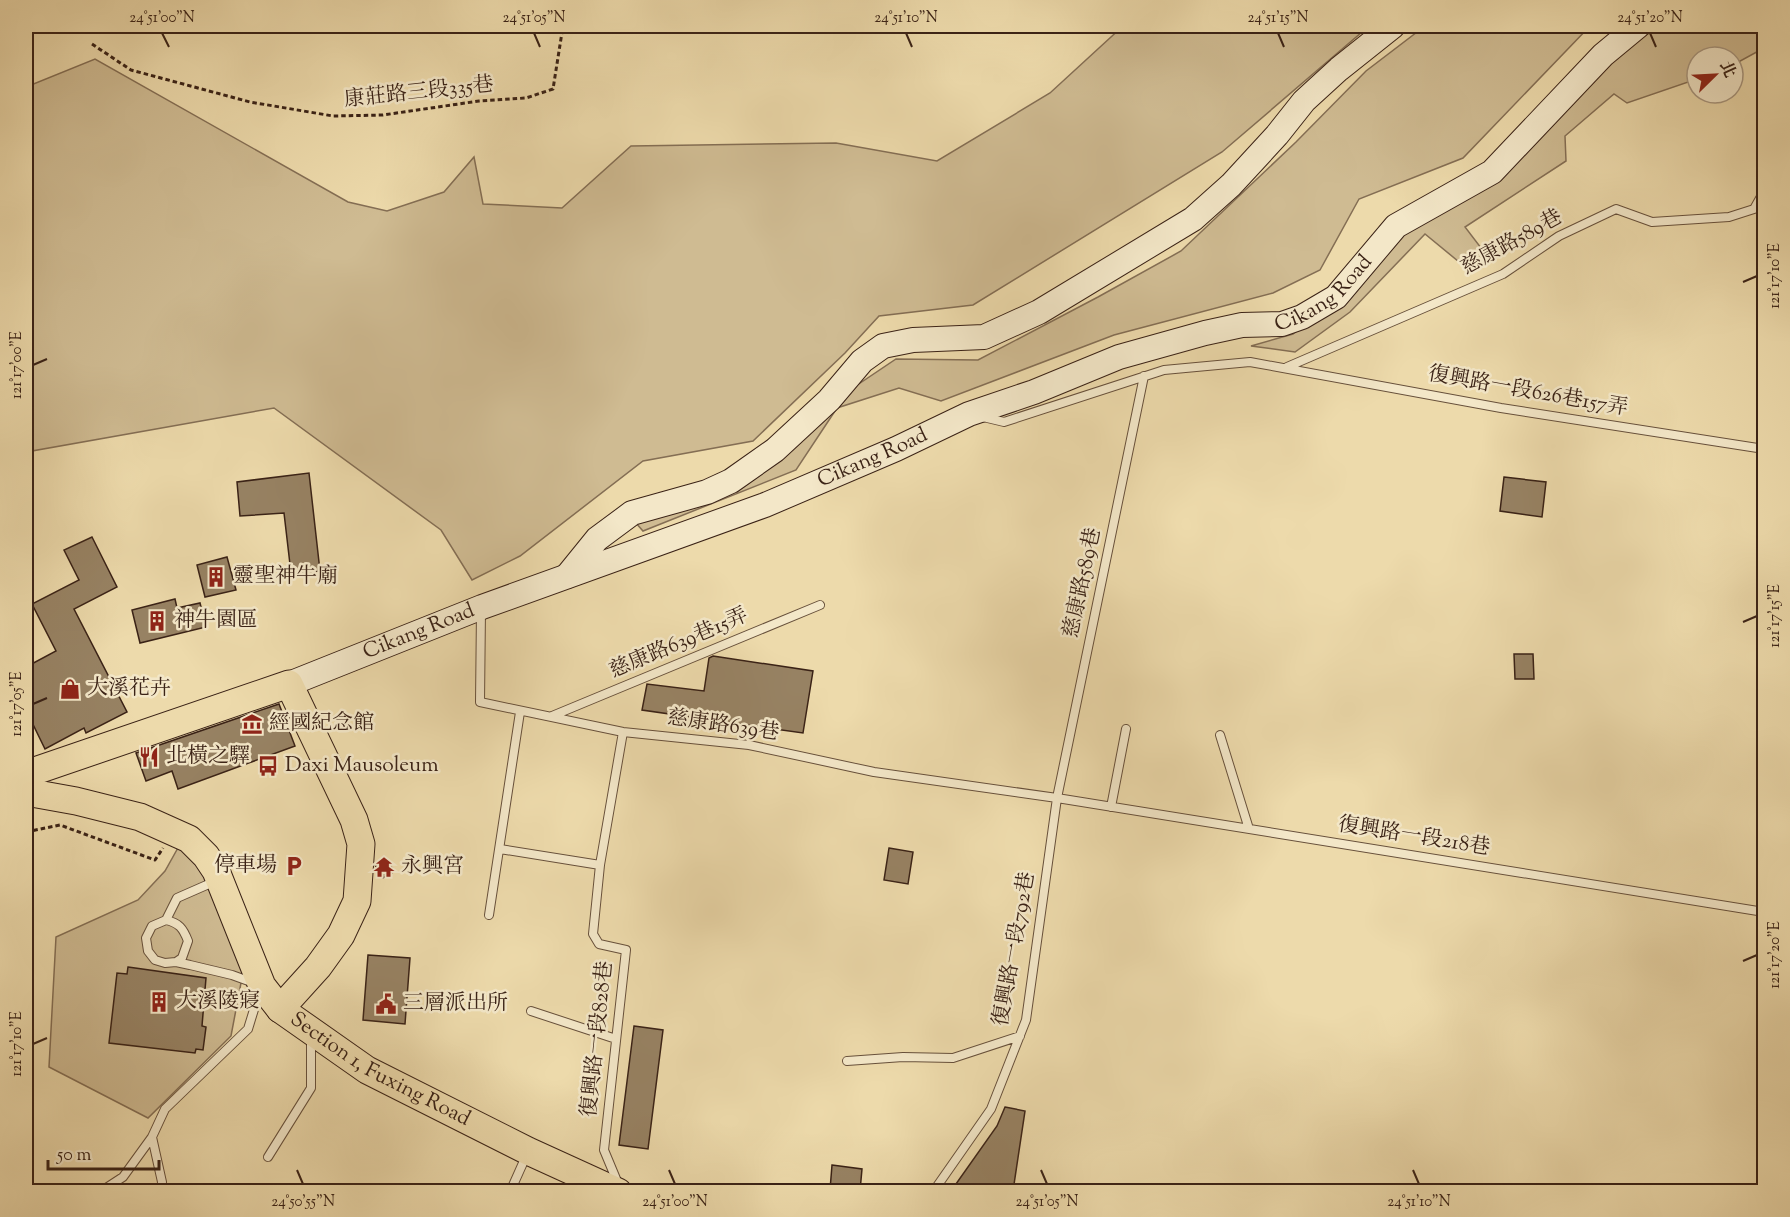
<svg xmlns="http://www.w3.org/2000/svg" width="1790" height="1217" font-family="'Sorts Mill Goudy','Noto Serif TC',serif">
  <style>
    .green { fill: #cfbb92; stroke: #846e54; stroke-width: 1.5 }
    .building { fill: #978263; stroke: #3a2216; stroke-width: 1.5 }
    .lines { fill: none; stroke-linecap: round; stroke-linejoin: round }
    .lane-casing { stroke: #67503b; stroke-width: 10 }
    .secondary-casing { stroke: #3a2216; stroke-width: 26 }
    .primary-casing { stroke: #3a2216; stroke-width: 29 }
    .path { stroke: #3a2216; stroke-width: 3; stroke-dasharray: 4.5 3; stroke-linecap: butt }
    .lane { stroke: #f3e7c8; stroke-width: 8 }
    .secondary { stroke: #f3e7c8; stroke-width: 24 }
    .primary { stroke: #eddaab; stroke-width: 27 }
    .ticks { fill: none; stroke: #3a2216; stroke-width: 2 }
    .labels { text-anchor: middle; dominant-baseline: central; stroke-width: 5; stroke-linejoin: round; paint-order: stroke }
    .street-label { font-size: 21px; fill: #3a2216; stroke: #f3e7c8 }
    .poi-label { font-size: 21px; fill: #3a2216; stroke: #f3e7c8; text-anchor: start }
    .neatline { fill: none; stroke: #3a2216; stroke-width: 2 }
    .ticks-label { font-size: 15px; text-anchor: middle; fill: #3a2216 }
  </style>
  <rect width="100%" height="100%" fill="#eddaab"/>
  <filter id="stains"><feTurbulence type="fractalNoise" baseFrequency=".00333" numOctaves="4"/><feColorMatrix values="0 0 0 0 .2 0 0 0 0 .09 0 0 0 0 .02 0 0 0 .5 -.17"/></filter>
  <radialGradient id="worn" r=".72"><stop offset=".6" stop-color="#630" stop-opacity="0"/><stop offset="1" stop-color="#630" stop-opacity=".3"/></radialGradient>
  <path class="green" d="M1123,26H1369L1222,152L973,305L879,316L845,353L753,441L643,461L520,556L472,580L441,530L274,408L26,452V87L95,59L348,202L387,211L444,192L474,157L483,204L562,208L631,146L836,143L937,161L1050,93Z
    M1425,26H1590L1463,158L1359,199L1320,270L1273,293L1114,335L941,401L899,388L837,408L796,470L643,531L636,523L717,494L829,404L896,359L978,360L1098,297L1181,251L1296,142L1366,71Z
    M1661,26H1764V48L1733,65V57H1697V79L1627,103L1614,94L1565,136L1566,161L1465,227L1491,261L1464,266L1425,234L1350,312L1295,352L1251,346L1293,334L1367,276L1395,232L1469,198L1614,54Z
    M179,846L199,860L244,967L231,1036L148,1118L49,1067L56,937L138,900L165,871Z"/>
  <path class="building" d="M309,473L320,571L291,573L284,513L240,516L237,482Z
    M1504,477L1546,482L1542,517L1500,511Z
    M92,537L117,587L74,609L127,712L86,733L84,728L45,749L26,710V667L56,651L32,604L79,580L64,550Z
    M227,557L236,590L205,597L197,565Z
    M175,599L177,608L200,603L206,627L140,643L132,610Z
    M1514,654H1533L1534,679H1515Z
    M713,656L813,671L803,733L642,710L647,684L704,691L709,658Z
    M279,704L295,746L178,789L172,771L146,781L136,753Z
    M889,848L913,852L908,884L884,880Z
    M385,860L395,871L383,878L375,865Z
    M368,955L410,958L405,1024L363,1020Z
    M128,967L206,978L202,1026L206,1027L203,1050L196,1049L195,1053L109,1043L117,973L127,974Z
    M634,1026L663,1030L648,1149L619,1145Z
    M1005,1107L1025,1111L1013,1191H951L997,1126Z
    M832,1165L862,1169L860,1191L830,1190Z"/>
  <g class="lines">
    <g class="lane-casing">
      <path id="lane" d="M1287,367L1503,274L1559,236L1616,209L1652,222L1729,217L1754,209L1763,193L1761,135L1764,130
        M983,417L1004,422L1164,370L1250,362L1501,408L1764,449
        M481,610L480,702L623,732L749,745L874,772L1057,798L1764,912
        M552,716L820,605
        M1220,735L1249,829
        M1111,807L1126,729
        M500,849L600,865
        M218,880L177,898L166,920L152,926L146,938L148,951L155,960L165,963L176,962L190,965L232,975L254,983
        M489,915L520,712
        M166,920C179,923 183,928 188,941L182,958L176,962
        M531,1011L616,1039
        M847,1061L903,1057L953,1058L1020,1036
        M268,1157L311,1088V1037
        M619,1186L604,1150L626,950L599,944L593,934L600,865L623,732
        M100,1192L123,1177L152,1137
        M161,1192L162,1182L152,1137L165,1109L248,1029L260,990
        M510,1192L527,1154
        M933,1192L991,1109L1026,1020L1057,798L1144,376"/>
    </g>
    <g class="secondary-casing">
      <g id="secondary">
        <path d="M567,576L597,539L632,513L707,492L731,481L775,450L829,400L862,361L883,346L913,340L984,337L1039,312L1193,219L1231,185L1277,135L1304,101L1339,69L1393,26"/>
        <path id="s1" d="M289,684L482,607L765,505L896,449L969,414L1034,392L1119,357L1205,333L1242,325L1282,324L1302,317L1336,297L1396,226L1492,172L1603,55L1638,26"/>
      </g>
    </g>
    <g class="primary-casing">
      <g id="primary">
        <path d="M26,774L289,684L354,820L361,844L357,901L341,935L318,967L280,1009"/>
        <path id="s2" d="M26,792L76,801L140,817L189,839L206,856L216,871L262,986L280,1009L367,1070L528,1151L618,1192"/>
      </g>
    </g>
    <path class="path" d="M92,44L131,70L250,102L333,116L383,115L479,101L526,98L553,89L563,26
      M26,832L60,825L155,860L163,848"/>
    <use href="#lane" class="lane"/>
    <use href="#secondary" class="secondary"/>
    <use href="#primary" class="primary"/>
  </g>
  <path class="ticks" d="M162,33L169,47M534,33L540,47M906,33L912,47M1278,33L1284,47M1650,33L1656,47M1743,282L1757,276M33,365L47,359M1743,622L1757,616M33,704L47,698M1743,961L1757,955M33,1044L47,1038M297,1170L303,1184M669,1170L675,1184M1041,1170L1047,1184M1413,1170L1419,1184"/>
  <defs>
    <g id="building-bare" transform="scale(1.62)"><path d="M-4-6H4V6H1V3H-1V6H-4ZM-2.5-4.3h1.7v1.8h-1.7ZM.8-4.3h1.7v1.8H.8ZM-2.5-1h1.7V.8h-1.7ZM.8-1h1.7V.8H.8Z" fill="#8f2418" stroke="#f3e7c8" stroke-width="2.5" paint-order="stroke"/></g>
    <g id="shop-bare" transform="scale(1.62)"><path d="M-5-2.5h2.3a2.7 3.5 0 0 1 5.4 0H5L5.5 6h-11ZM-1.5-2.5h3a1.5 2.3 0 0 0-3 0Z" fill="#8f2418" stroke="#f3e7c8" stroke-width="2.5" paint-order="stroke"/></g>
    <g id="museum-bare" transform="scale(1.62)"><path d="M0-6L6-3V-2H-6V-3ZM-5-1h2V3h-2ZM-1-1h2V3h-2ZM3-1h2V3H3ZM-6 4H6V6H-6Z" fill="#8f2418" stroke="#f3e7c8" stroke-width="2.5" paint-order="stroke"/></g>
    <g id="restaurant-bare" transform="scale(1.62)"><path d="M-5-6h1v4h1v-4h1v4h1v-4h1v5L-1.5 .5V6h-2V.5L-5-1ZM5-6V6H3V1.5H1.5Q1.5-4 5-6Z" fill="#8f2418" stroke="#f3e7c8" stroke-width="2.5" paint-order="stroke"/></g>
    <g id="bus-bare" transform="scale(1.62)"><path d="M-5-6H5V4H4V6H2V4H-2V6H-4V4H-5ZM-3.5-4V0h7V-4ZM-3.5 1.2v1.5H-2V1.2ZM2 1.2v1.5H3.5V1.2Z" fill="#8f2418" stroke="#f3e7c8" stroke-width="2.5" paint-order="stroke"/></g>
    <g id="parking-bare" transform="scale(1.62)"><path d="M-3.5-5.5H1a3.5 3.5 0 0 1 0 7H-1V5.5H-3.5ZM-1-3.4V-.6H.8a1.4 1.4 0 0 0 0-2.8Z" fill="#8f2418" stroke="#f3e7c8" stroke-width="2.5" paint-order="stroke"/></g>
    <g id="temple-bare" transform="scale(1.62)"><path d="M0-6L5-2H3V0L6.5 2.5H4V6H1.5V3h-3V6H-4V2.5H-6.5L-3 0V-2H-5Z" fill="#8f2418" stroke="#f3e7c8" stroke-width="2.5" paint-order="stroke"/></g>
    <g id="civic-bare" transform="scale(1.62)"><path d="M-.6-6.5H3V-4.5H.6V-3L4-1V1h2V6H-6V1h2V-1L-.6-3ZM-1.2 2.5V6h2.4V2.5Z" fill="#8f2418" stroke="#f3e7c8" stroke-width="2.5" paint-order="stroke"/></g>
  </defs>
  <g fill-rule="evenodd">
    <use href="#building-bare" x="216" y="577"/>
    <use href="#building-bare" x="157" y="621"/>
    <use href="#shop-bare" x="70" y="689"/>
    <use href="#museum-bare" x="252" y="724"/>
    <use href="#restaurant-bare" x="149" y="757"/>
    <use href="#bus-bare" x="268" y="766"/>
    <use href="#parking-bare" x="294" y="866"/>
    <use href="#temple-bare" x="384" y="867"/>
    <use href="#building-bare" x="159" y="1002"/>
    <use href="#civic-bare" x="386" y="1004"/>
  </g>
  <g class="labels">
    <g class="street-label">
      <text transform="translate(419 93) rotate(-6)">康莊路三段335巷</text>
      <text transform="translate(1512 243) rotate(-29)">慈康路589巷</text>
      <text stroke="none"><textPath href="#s1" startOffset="1112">Cikang Road</textPath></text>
      <text transform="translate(1528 392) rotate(10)">復興路一段626巷157弄</text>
      <text stroke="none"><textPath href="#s1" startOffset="626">Cikang Road</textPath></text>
      <text transform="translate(1083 583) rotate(-78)">慈康路589巷</text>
      <text stroke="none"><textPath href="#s1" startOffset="140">Cikang Road</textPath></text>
      <text transform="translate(679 644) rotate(-23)">慈康路639巷15弄</text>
      <text transform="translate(723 726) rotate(8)">慈康路639巷</text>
      <text transform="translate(1414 837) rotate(9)">復興路一段218巷</text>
      <text transform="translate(1015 949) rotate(-80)">復興路一段792巷</text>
      <text transform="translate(598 1039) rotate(-84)">復興路一段828巷</text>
      <text stroke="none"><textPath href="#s2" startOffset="483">Section 1, Fuxing Road</textPath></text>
    </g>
    <g class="poi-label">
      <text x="233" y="577">靈聖神牛廟</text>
      <text x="174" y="621">神牛園區</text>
      <text x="87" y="689">大溪花卉</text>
      <text x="269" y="724">經國紀念館</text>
      <text x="166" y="757">北橫之驛</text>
      <text x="285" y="766">Daxi Mausoleum</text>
      <text x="277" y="866" text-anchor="end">停車場</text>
      <text x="401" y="867">永興宮</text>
      <text x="176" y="1002">大溪陵寢</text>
      <text x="403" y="1004">三層派出所</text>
    </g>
  </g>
  <rect width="1790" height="1217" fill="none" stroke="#eddaab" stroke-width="66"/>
  <g transform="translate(1715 75) rotate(66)"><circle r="28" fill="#f3e7c8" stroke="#a99881" stroke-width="1.5"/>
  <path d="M0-4.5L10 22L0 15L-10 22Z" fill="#8f2418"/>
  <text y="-9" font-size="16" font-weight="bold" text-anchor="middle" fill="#3a2216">北</text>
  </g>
  <path d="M48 1160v9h111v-9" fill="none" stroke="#3a2216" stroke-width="3"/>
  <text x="57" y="1160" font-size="18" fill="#3a2216" stroke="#f3e7c8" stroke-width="4.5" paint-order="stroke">50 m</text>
  <rect x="33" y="33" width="1724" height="1151" class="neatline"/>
  <g class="ticks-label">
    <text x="162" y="22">24°51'00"N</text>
    <text x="534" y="22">24°51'05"N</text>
    <text x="906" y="22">24°51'10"N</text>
    <text x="1278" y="22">24°51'15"N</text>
    <text x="1650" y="22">24°51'20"N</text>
    <text transform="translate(1774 276) rotate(-90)" y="5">121°17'10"E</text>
    <text transform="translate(16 365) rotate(-90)" y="5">121°17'00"E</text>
    <text transform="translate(1774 616) rotate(-90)" y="5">121°17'15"E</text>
    <text transform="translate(16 704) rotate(-90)" y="5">121°17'05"E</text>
    <text transform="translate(1774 955) rotate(-90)" y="5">121°17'20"E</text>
    <text transform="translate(16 1044) rotate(-90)" y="5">121°17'10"E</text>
    <text x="303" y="1206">24°50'55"N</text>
    <text x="675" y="1206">24°51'00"N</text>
    <text x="1047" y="1206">24°51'05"N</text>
    <text x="1419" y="1206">24°51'10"N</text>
  </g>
  <rect width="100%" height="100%" filter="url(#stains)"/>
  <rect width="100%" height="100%" fill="url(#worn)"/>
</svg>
